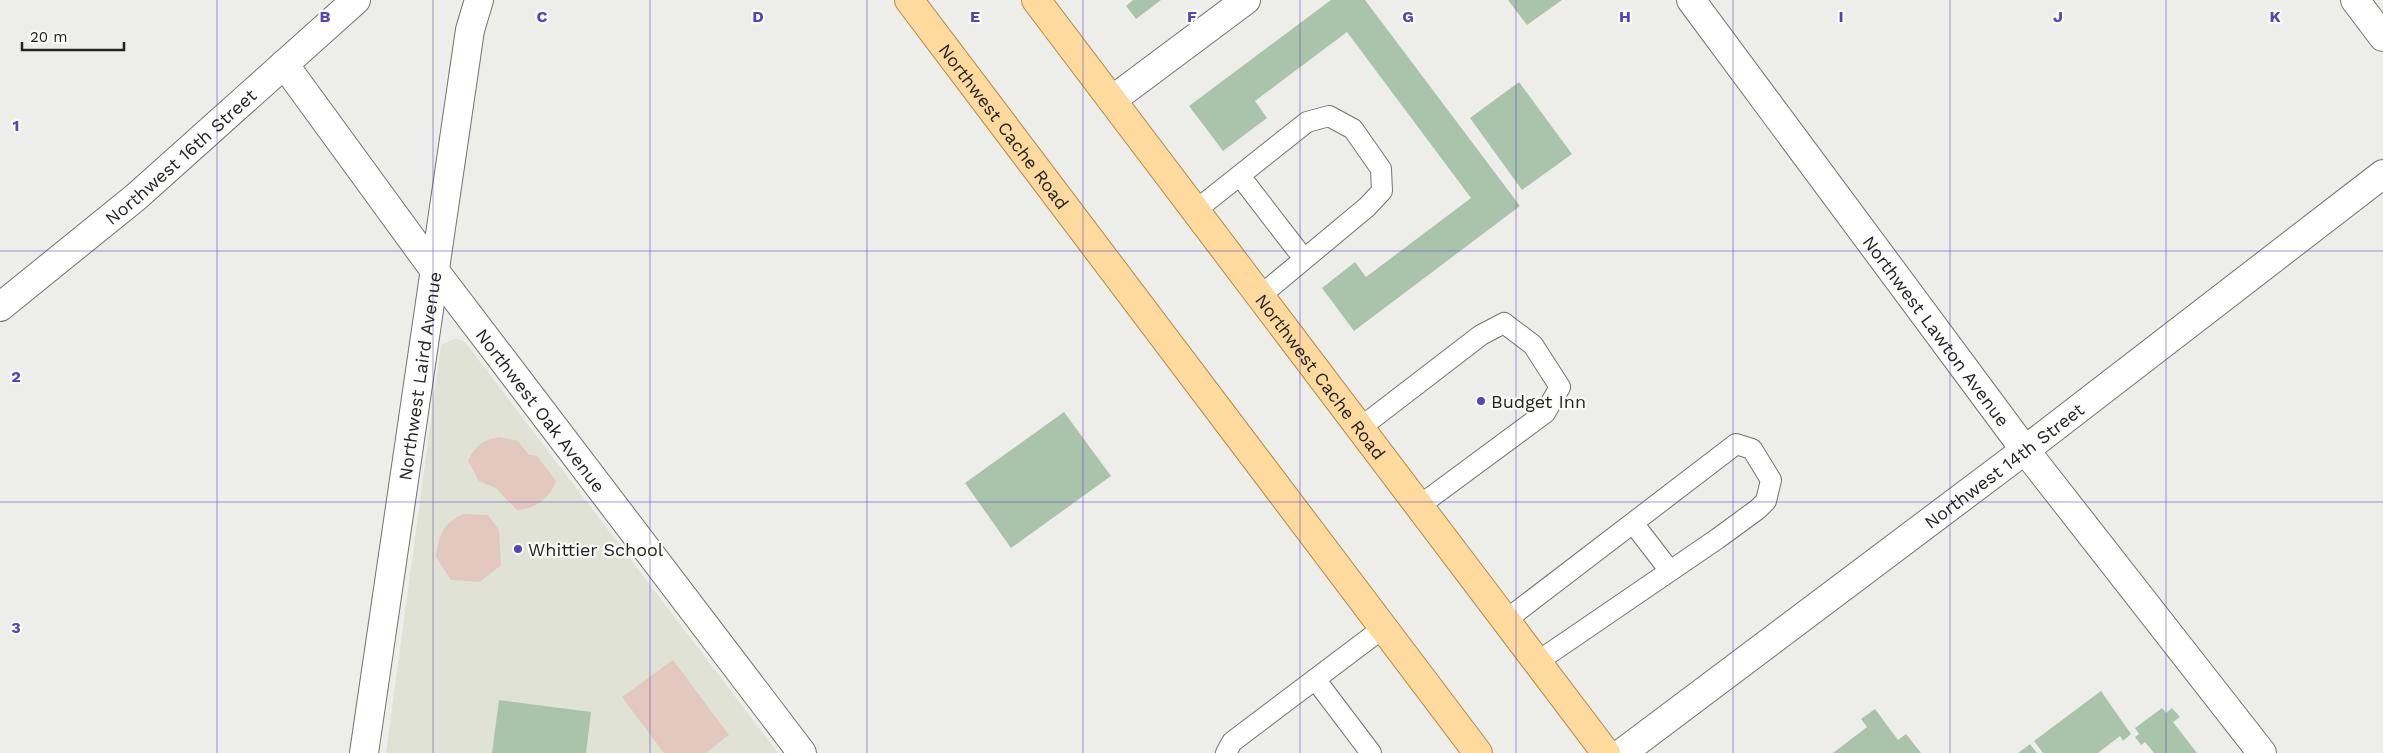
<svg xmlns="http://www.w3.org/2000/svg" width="2383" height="753" font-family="'Work Sans',sans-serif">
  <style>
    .built { fill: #e0e2d6 }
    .green { fill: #e2c8be }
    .building { fill: #aac4ac }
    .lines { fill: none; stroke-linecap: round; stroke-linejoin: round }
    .service-casing { stroke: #72736f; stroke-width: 22 }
    .minor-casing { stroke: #72736f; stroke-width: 30 }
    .primary-casing { stroke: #b18a48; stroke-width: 30 }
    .service { stroke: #fff; stroke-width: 20 }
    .minor { stroke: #fff; stroke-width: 28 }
    .primary { stroke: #feda9e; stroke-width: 28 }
    .grid { fill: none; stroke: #5843bb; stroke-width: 1; stroke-opacity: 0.55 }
    .poi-dot { fill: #5843bb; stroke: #fafbf6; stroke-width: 2 }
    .labels { text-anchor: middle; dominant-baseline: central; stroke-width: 4.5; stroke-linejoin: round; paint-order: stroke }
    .street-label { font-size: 18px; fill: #232322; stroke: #fafbf6 }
    .poi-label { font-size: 18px; fill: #232322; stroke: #fafbf6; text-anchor: start }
    .grid-label { font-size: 16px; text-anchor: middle; font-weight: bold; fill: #5843bb; stroke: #fafbf6; stroke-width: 4.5; stroke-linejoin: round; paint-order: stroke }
  </style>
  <rect width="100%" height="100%" fill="#edeee9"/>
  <path class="built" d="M456,338L465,342L778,753H386L441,345Z"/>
  <path class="green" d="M499,437L518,441L529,455L537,456L556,481C550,498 536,509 517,510L496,488L479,481L468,461C474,447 484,439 499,437Z
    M463,514L488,515L499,530L501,565L480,582L451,580L436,557C439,535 442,524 463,514Z
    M673,660L729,735L706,753H664L622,697Z"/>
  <path class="building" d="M1133,0H1161L1136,19L1126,6Z
    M1331,0H1365L1520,206L1354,331L1322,288L1355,262L1366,277L1471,198L1347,32L1255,101L1267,118L1223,151L1189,106Z
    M1508,0H1562L1527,25Z
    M1519,82L1572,154L1522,190L1470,118Z
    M1064,412L1111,476L1011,548L965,483Z
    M2101,691L2131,734L2123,741L2120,736L2098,753H2043L2034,741Z
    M499,700L591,712L586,753H492Z
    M2162,708L2166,713L2172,708L2180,717L2173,722L2197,753H2154L2145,742L2141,745L2135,737L2139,734L2135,728Z
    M1875,709L1898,740L1906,734L1921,753H1833L1867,727L1861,719Z
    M2030,744L2037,753H2018Z"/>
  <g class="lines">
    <g class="service-casing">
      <path id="service" d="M1240,176L1304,259
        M1196,210L1307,122L1329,116L1353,129L1381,169L1382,191L1367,207L1260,296
        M1360,428L1481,335L1504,323L1533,345L1560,387L1545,413L1419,506
        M1633,523L1670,571
        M1506,620L1736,444L1752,449L1771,480L1766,501L1758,509L1717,539L1537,662
        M1315,679L1371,753
        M1226,753L1232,742L1383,628"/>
    </g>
    <g class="minor-casing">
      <g id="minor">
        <path id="s1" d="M1691,0L2025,450L2262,753"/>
        <path d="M2355,0L2383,37"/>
        <path id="s2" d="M284,64L435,271L802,753"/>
        <path d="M1112,100L1246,0"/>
        <path id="s3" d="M0,307L136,197L356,0"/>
        <path id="s4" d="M364,753L470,30L479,0"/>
        <path id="s5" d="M1622,753L2025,450L2383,174"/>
      </g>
    </g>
    <g class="primary-casing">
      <g id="primary">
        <path id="s6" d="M909,0L1478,753"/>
        <path id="s7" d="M1036,0L1606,753"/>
      </g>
    </g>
    <use href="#service" class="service"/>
    <use href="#minor" class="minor"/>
    <use href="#primary" class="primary"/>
  </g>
  <path class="grid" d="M217,0V753M433,0V753M650,0V753M867,0V753M1083,0V753M1300,0V753M1516,0V753M1733,0V753M1950,0V753M2166,0V753M0,251H2383M0,502H2383"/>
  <g class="poi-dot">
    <circle cx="1481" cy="401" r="5"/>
    <circle cx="518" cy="549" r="5"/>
  </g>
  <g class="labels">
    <g class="street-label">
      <text stroke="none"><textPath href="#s6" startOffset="158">Northwest Cache Road</textPath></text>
      <text stroke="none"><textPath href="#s3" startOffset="235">Northwest 16th Street</textPath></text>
      <text stroke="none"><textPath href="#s1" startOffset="412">Northwest Lawton Avenue</textPath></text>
      <text stroke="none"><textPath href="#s4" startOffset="381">Northwest Laird Avenue</textPath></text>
      <text stroke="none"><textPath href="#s7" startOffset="472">Northwest Cache Road</textPath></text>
      <text stroke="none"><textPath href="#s2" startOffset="431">Northwest Oak Avenue</textPath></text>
      <text stroke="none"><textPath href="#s5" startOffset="478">Northwest 14th Street</textPath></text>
    </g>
    <g class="poi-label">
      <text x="1491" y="401">Budget Inn</text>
      <text x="528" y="549">Whittier School</text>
    </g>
  </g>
  <g class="grid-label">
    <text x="325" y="22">B</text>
    <text x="542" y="22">C</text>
    <text x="758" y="22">D</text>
    <text x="975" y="22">E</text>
    <text x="1192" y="22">F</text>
    <text x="1408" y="22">G</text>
    <text x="1625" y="22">H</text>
    <text x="1841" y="22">I</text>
    <text x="2058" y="22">J</text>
    <text x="2275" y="22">K</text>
    <text x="16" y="131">1</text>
    <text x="16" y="382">2</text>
    <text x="16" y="633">3</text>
  </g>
  <path d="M22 42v8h102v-8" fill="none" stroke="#232322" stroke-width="2.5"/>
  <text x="30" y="42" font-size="15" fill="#232322" stroke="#fafbf6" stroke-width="4" paint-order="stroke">20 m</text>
</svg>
